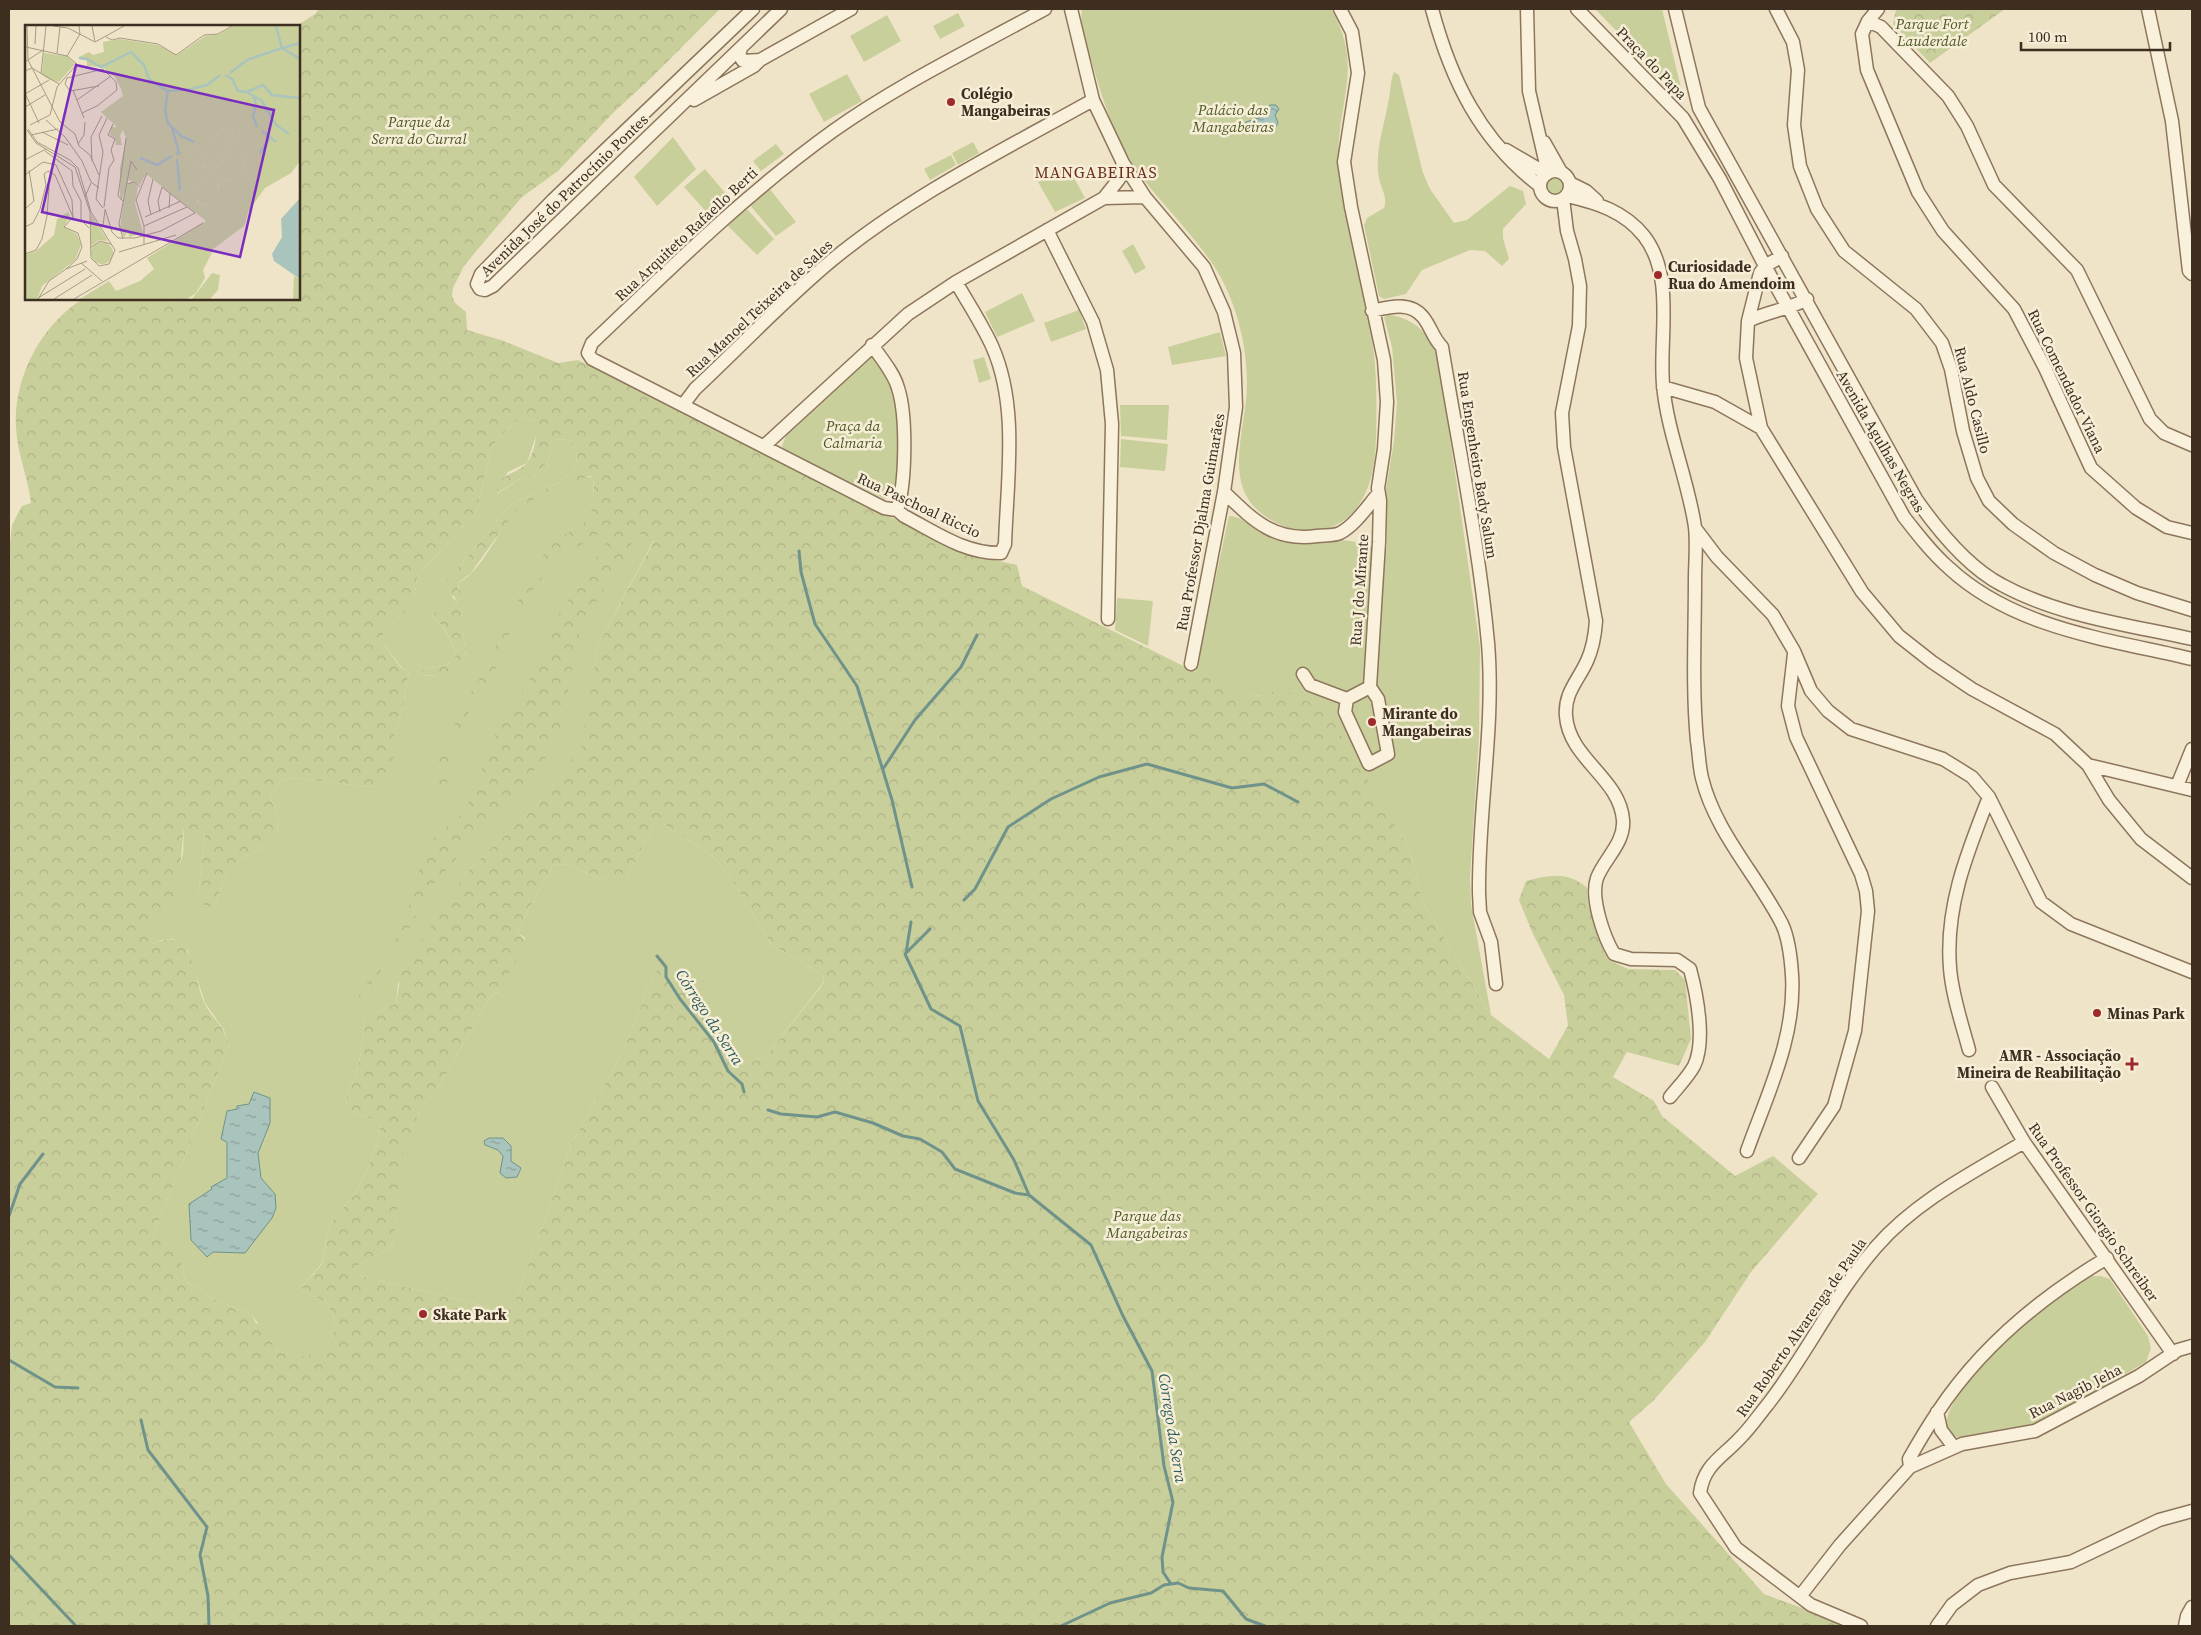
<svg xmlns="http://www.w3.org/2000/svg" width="2201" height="1635" font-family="'Source Serif 4',serif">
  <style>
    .green { fill: #c9cf9b }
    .forest { fill: url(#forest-crowns); fill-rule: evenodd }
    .water { fill: url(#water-ripples); stroke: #6f938a }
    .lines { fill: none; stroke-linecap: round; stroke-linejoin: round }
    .stream { stroke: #6f938a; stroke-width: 3 }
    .minor-casing { stroke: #8d765c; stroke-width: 15 }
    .minor { stroke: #faf1dc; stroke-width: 12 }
    .poi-dot { fill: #9e2a2b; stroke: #f7eed8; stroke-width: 2 }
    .labels { text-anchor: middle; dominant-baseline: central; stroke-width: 5; stroke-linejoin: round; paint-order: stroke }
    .park-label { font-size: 15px; font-style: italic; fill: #4d5a26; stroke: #f7eed8 }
    .street-label { font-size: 15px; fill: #3d2e20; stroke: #f7eed8 }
    .poi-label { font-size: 15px; font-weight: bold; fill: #3d2e20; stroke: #f7eed8; text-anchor: start }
    .neighbourhood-label { font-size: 16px; letter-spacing: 1px; fill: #6b2e1e; stroke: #f7eed8 }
    .water-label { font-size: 16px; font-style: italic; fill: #2f5d5a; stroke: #f7eed8 }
    .inset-river { fill: none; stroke: #a9c4bc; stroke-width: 2.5 }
    .inset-road { fill: none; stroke: #a89b85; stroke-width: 1 }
    .view { fill: #7b2cbf; fill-opacity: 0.15; stroke: #7b2cbf; stroke-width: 2.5 }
    .inset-edge { fill: none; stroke: #3d2e20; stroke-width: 2.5 }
  </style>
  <defs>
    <pattern id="forest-crowns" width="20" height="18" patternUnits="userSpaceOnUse" patternTransform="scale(1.25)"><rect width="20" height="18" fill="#c9cf9b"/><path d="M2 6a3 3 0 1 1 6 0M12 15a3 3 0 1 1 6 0" fill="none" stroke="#aeb285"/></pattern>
    <pattern id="water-ripples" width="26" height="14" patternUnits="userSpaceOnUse" patternTransform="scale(1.25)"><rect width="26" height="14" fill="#a9c4bc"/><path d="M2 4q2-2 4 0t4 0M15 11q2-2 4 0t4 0" fill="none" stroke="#8ba098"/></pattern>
  </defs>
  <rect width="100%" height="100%" fill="#f0e4c8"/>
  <path class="green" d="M1082,9H1331C1367,70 1333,108 1339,170C1345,225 1362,278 1371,332C1377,368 1377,402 1376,438C1375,465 1372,488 1355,510C1341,527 1319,534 1297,530C1285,528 1274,523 1265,516C1220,486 1247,428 1247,384C1247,344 1236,300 1214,266C1193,235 1166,208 1143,179C1118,146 1104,105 1093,66C1088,48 1079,28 1082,9Z
    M1595,9H1662L1683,96L1681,97Z
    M958,13L965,26L940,39L933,26Z
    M887,15L901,41L864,62L850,36Z
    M1394,72L1399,75L1423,173L1430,189L1454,223L1467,220L1510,186L1523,191L1526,204L1503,229V238L1509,259L1502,266L1485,251L1470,250L1422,270L1406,294L1384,299L1379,296L1364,225L1367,218L1384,208C1388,197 1381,189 1379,178C1374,152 1385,124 1389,98C1391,88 1390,81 1394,72Z
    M847,74L862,101L824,122L809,94Z
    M673,137L696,169L657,206L634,177Z
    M973,142L979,153L958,165L952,153Z
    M776,144L784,154L761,171L753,161Z
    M951,155L956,165L930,180L924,169Z
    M1068,167L1085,198L1055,212L1038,182Z
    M705,169L731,200L711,217L684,187Z
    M1544 186a11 11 0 1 1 22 0a11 11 0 1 1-22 0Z
    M769,188L796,222L776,236L749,204Z
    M747,209L774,239L757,255L727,225Z
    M1133,244L1146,268L1135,274L1122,251Z
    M1022,293L1035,321L997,337L985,312Z
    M1079,310L1086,329L1051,342L1044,323Z
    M1389,315C1416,318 1431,336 1439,360L1480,647L1479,737L1470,877L1471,904L1491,1015L1423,903L1410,851L1368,782L1262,696L1238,693L1195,673L1229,516C1241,515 1269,537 1284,541C1301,546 1318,541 1335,540C1350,539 1370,545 1383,552L1387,548L1386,489L1394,441L1397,403L1392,347L1384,317Z
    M1220,332L1226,356L1172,365L1168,347Z
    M872,357C881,361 883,369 887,378C904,413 898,451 896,489L893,495L885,499L784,451L782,446L787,433L867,358Z
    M984,357L991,379L979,383L973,360Z
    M1120,405H1169L1167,440L1121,436Z
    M522,416L534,421L538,430L527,463L508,472L496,491L497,494L518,480L537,474L549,461L550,453L556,440L564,439L570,441L576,452L577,463L574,470L559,483L512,503L450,577L447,591L457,602L449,613H434L432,615C444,628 452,638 456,655L450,663L443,666L419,670L418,674C438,680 452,671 466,658L458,583C482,571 496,534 513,514C531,494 562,488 585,477H593V509L654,540L598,645L582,747L545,796L465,874L398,984L396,1003C386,1010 375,1011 365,1018C362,1037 362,1059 355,1076C352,1084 343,1099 348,1106C356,1117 373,1116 381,1125L375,1152L357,1191L330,1224L322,1263L302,1287L304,1292C311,1294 320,1297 325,1303C342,1320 335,1349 311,1356C297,1359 287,1352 273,1351L271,1340L252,1315L214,1299L185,1281L182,1264L153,1236L229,1046L224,1030L205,1003L188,951L173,939L161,940L153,944L141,926L170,905L183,853L184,827L205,835L198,895L214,907L228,870L242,858L260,849L276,833L279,823L270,796L281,780L293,778L370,787L375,786L394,756V737L403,705L409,671L402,668L383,643V630L409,608L414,597L418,575L476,513L491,450L499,437Z
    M1121,439L1168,444L1165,471L1120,467Z
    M1117,598L1153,601L1148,646L1115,630Z
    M655,823H662L714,857L732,880L771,944L823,975L824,982L765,1057L743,1065L671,968L653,975L623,1052L573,1141L513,1307L504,1311L358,1275V1265L393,1246L402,1150L422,1106L440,1085L491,995L498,992L525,938L517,932L518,929L553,865L565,864L615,884H623Z
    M2090,1276H2101L2110,1279L2148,1336L2151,1348L2146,1362L2041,1423L2011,1432L1958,1438L1951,1433L1947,1426C1941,1391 2057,1288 2090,1276Z"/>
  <path class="forest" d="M319,9H720L650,79L614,112L558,171L522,197L478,249L464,266L453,288L452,296L455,303L466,312L467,330L501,340L558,363L578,360L963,553L1017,565L1022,586L1238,693L1262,696L1281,688L1327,711L1410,851L1423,903L1491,1015L1549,1059L1568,1026L1564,995L1532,932L1519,900L1526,881C1548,875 1569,871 1587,888L1588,904L1604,952L1609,960L1628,969L1675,970L1685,980L1691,1039L1679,1066L1627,1052L1613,1077L1654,1101L1662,1116L1735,1176L1773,1156L1818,1194L1751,1272L1705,1342L1653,1401L1629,1422L1666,1484L1764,1594L1818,1614L1842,1626H9V552L12,525L22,506L31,503C28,477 17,453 16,427C13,379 41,324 83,299H299V26H296L315,14ZM522,416L534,421C539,433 534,456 525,465C514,475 498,473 496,494L518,480L537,474L549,461L550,453L557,440L564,439L570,441L576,452L577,462L574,470L559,483L512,503L450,577L447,581V595L454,596L457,602L449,613H434L432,615C444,627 452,638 456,655L450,663L443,666L419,670L418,674C434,679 457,674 466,658L461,608L467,598L458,589V583L471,573L513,514L522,506L538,497L589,476L593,477C594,491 593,505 590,519L549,545L507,620L485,670L470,694L438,758L436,770L438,791L443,799L447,788L449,751L474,702L491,684L504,644L524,609L531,592L561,553L574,549L602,532H609L611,536L551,626L548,636L549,655L536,667L527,686L496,733L483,764L478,784L463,813L426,844L403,927L350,1010V1012L353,1013L408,931L434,884L547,756L558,737L563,718L581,625L627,554L634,538L629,532L620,529L618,526L620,523L654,541L598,645L581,747L545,796L465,874L401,973L396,1003C387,1009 372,1012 365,1018C362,1037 362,1059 355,1076C352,1084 343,1099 348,1106C356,1117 373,1116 381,1125L375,1152L357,1191L330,1224L322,1264L302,1287L304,1292C311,1294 319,1297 325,1303C342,1320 335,1349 311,1355C297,1359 287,1352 274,1351C271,1339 269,1327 256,1323L252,1315L214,1299L185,1281L182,1264L173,1249L153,1236L229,1046C223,1022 213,1021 204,1002C193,977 194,924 153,944L142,926C148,920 156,920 162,915C181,900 181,849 184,828L205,835L198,895L205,907H214L228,870L242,858L260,849L276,833L279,823L270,796L281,780L293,778L370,787L375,786L391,765L394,756V737L403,705L409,671L401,668L383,643V630L409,608L414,598L418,575L476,513L491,450L499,437ZM655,823H662L714,857L732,880L771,944L823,975L824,983L765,1057L743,1065L671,968L659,969L653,975L623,1052L573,1141L513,1307L504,1311L358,1275V1265L393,1246L403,1150L422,1106L440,1085L491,995L499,991L527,942L517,932L518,929L553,865L565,864L615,884H623Z
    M1896,9H2005L1930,63L1893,24Z"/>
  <path class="water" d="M1270,105H1276L1279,109L1275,115L1278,123L1276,127L1264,125L1251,130L1246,128V122L1262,117Z
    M254,1092L270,1098V1123L258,1153L261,1178L275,1194L276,1208L272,1218L245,1253L213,1252L207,1257L191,1240L189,1204L212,1189L211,1187L227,1178V1142L221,1139L227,1111L237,1109V1106L249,1104Z
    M489,1138H503L511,1146V1161L521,1168L517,1177L506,1178L500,1173L503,1156L498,1150L485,1145L484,1141Z"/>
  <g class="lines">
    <path class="stream" d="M799,551L801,572L815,624L857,686L892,800L912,887
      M883,769L915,720L961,667L977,635
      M964,900L975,889L1008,827L1051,799L1099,777L1147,764L1232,788L1264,784L1298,802
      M930,929L905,954L931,1009L960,1026L978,1101L1014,1160L1029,1195
      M906,953L911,922
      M657,956L666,967V977L680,999L714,1042L728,1071L742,1084L744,1092
      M768,1110L781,1114L817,1117L835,1112L873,1123L903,1136L920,1139L942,1152L955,1169L1015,1193L1029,1195L1091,1245L1123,1316L1152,1371L1164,1466L1173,1502L1162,1557L1163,1572L1171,1584
      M9,1216L20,1184L43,1154
      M9,1360L55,1387L78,1388
      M141,1420L148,1450L207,1527L200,1555L208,1596L209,1626
      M9,1555L76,1626
      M1061,1626L1110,1603L1151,1593L1164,1585L1178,1583L1189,1588L1223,1591L1246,1619L1265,1626"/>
    <g class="minor-casing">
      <path id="minor" d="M753,9L553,200L481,274L477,284L480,289L485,290L493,286L781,9
        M1071,9L1093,100L1123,163L1145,197L1204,267L1224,312L1234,353L1236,407L1224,492L1191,664
        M1340,9L1352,32L1358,73L1344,162L1351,207L1384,360L1387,402L1384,449L1378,488L1380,501L1379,542L1370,687
        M1432,9C1451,80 1480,140 1540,186
        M1527,9L1529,91L1548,173
        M1577,9L1683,118L1720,179L1765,266L1904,517C1918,535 1932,553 1949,568C2015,629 2108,639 2192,659
        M1675,9L1699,108L1916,499C1937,529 1969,568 2002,585C2059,616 2129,625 2192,639
        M1776,9L1793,42L1798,70L1794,125L1800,166L1817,209L1844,251L1916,309L1942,343L1951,369L1963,431L1977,478L1989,501L2013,524L2054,553L2095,575L2137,593L2192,610
        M1878,9L1868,21L1862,34L1867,70L1918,192L1943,231L2014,309L2045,368L2091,468L2136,508L2167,527L2192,533
        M2148,9L2172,121L2189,271L2192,274
        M1868,21L1881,27L1948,96L1967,126L1994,185L2077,270L2150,419L2164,433L2192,445
        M741,48L739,55L743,61L760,60L851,9
        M694,100L754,66L760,60
        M1544,142L1561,172
        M1506,150L1547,174
        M1123,163L1119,179L1104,198L1145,197
        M1540 186a15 15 0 1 1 30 0a15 15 0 1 1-30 0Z
        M1570,183L1586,191L1597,201
        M1567,196C1597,203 1624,211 1644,236C1675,276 1659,337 1663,384C1667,432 1688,479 1695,527C1697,544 1695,562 1695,579C1695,633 1692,688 1697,741C1699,753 1699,766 1702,778C1715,832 1757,875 1782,924C1789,939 1791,959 1792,975C1796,1037 1767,1095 1747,1151
        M1563,199L1567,231L1575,259L1580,286L1579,326L1562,413L1564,447L1596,621C1595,635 1593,648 1587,661C1578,681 1564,693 1566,716C1569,759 1620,778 1623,820C1625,843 1604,859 1597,878C1590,898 1604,937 1614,954L1631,959L1677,960L1690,969C1697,995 1706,1042 1694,1066C1688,1077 1678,1087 1670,1097
        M1047,230L1093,322L1107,370L1112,424L1108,619
        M956,282C968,303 982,324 992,346C1019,406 1007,480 1005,544L1001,553C965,554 935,532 904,516L897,510L884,508L592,359L588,353L592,343C671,268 744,195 833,131C899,84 974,48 1045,9
        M1372,311C1389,307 1410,301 1423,317C1431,327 1433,338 1442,347C1458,445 1479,544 1488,643C1495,727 1478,810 1479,893L1480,912L1491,942L1496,984
        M1748,321C1768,311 1788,310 1807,299
        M872,345C881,358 894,373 898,388C907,415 906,484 897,510
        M1663,387L1715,402L1761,428L1862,592L1899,636L1932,662L1972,689L2055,734L2088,765L2109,800L2141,839L2192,878
        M683,405L695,389C740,347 783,301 831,261C908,197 1005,149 1093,100
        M1761,428L1746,358L1748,321L1760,273L1765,266L1782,256
        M764,446L908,314L956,282L1104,198
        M1224,492C1253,520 1274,542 1317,536C1324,535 1334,536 1340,533C1355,525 1367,507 1378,494
        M1695,528L1717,557L1773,615L1794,651L1811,691L1828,711L1851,729L1943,759L1972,777L1989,797L2041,902L2071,924L2192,972
        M1794,654L1788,706L1796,737L1861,874L1866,891L1868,911L1855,1031L1834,1106L1799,1158
        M1303,674L1310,685L1347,699
        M1370,687L1378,699L1388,754L1369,764L1345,712L1347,699Z
        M2088,765L2192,790
        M2177,786L2192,749
        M1969,1050C1962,1024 1952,995 1950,968C1945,907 1967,853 1989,797
        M1992,1087L2024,1142L2173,1354
        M1937,1412L1941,1430L1953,1446
        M1910,1467L1962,1444L2035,1431L2139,1376L2178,1350L2192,1346
        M1801,1595L1840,1545L1910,1467L1909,1459C1918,1443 1927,1428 1937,1413C1979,1349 2041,1297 2107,1258
        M1861,1626L1811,1605L1736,1548L1700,1493C1704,1464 1723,1457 1741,1437C1751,1427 1759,1415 1768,1404C1807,1354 1834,1295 1876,1247C1916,1201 1972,1173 2024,1142
        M1937,1626L1952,1605L1978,1585L2010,1573L2071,1562L2159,1520L2192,1511
        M2185,1626L2187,1616L2192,1607"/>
    </g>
    <use href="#minor" class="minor"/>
  </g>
  <g class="poi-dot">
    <circle cx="951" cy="102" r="5"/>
    <circle cx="1658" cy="275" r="5"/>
    <circle cx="1372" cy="722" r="5"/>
    <circle cx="2097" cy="1013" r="5"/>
    <path d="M2129.5 1056.5h5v5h5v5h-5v5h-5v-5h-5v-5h5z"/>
    <circle cx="423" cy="1314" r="5"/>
  </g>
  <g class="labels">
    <g class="park-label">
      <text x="1932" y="23">Parque Fort<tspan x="1932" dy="17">Lauderdale</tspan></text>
      <text x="1233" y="109">Palácio das<tspan x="1233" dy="17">Mangabeiras</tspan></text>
      <text x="419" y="121">Parque da<tspan x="419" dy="17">Serra do Curral</tspan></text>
      <text x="853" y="425">Praça da<tspan x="853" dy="17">Calmaria</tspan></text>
      <text x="1147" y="1215">Parque das<tspan x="1147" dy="17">Mangabeiras</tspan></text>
    </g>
    <g class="street-label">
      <text transform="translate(1652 63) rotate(46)">Praça do Papa</text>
      <text transform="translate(564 195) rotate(-44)">Avenida José do Patrocínio Pontes</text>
      <text transform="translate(686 234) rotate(-43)">Rua Arquiteto Rafaello Berti</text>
      <text transform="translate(759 308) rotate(-43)">Rua Manoel Teixeira de Sales</text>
      <text transform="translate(2067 381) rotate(64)">Rua Comendador Viana</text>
      <text transform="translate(1973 400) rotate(76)">Rua Aldo Casillo</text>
      <text transform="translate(1881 441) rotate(60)">Avenida Agulhas Negras</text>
      <text transform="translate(1478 465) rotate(81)">Rua Engenheiro Bady Salum</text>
      <text transform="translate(919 505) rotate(25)">Rua Paschoal Riccio</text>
      <text transform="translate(1200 522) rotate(-80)">Rua Professor Djalma Guimarães</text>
      <text transform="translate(1359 590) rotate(-86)">Rua J do Mirante</text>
      <text transform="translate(2094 1212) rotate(55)">Rua Professor Giorgio Schreiber</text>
      <text transform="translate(1801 1327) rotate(-55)">Rua Roberto Alvarenga de Paula</text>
      <text transform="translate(2075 1391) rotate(-27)">Rua Nagib Jeha</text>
    </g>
    <g class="poi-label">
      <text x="961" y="93">Colégio<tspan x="961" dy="17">Mangabeiras</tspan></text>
      <text x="1668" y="266">Curiosidade<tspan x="1668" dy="17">Rua do Amendoim</tspan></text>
      <text x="1382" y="713">Mirante do<tspan x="1382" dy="17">Mangabeiras</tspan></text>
      <text x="2107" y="1013">Minas Park</text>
      <text x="2121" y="1055" text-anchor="end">AMR - Associação<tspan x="2121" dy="17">Mineira de Reabilitação</tspan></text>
      <text x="433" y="1314">Skate Park</text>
    </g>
    <g class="neighbourhood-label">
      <text x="1096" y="172">MANGABEIRAS</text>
    </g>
    <g class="water-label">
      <text transform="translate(710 1017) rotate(57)">Córrego da Serra</text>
      <text transform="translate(1173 1428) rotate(81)">Córrego da Serra</text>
    </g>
  </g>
  <g transform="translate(25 25)">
    <rect width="275" height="275" fill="#f0e4c8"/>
    <path d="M19,28L42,31L50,39L34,57L25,55L17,50ZM196,104L209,111L183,143L178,140L173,145L161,127L170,121L177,131ZM213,105H219L227,118L216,133L222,146L216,154L213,149L206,156L198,154L192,163L194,168L177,184L180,178L173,181L174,177L168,170L178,153L203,133L207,126L204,123L215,110ZM102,110L108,133L122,147L115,160L103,155L97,175L95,174V143ZM108,157L113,162L110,178L118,208L104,212L103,206L99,213L95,203L99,174L102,160ZM66,189L83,216L74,215L66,221ZM66 228a11 11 0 1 1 22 0a11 11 0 1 1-22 0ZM189,224L178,245L180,253L171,268L162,274H144L159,263L174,240ZM187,248L195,250L193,265L185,274H167ZM269,251L275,254V274H268Z" fill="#c9cf9b"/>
    <path d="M208,1H275V136L266,148L240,163L223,187L220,200L187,225L161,262L144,274H55L84,256L91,266L115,256L129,244L122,233L181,196L111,141L98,105L95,110L97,120H91L90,113L85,110L86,102H92L76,87L98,71L96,64L90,52L77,42L62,41V36L54,32L64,27L68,30L79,27L78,17L95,14L133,20L152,30L180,11L195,9ZM196,104L209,111L183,143L177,140L173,145L161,127L170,121L177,131ZM213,105H218L227,118L216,133L222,146L216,154L215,146L206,156L198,154L192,164L194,168L177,184L181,178L174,181L173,178L180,177L187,171L188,164L192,163H187L186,170L180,175L172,177L173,173L177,172L191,155L192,151L180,168L171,171L204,134L168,170L178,153L203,133L207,126L204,123L215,110ZM43,187L45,191L39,202L52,209L56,220L50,235L17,261L12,274H0V230L11,226L29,210L32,194Z" fill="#c9cf9b" fill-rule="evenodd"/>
    <path d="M275,173V254L249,236L247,229L257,212L256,194Z" fill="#a9c4bc"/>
    <path class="inset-river" d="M257,23L275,34M258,23L275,18M54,33L62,34L76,42L106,27L119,40L124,54L142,66L166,64L182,60L195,50M205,48L222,35L257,23L251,1M200,50L207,54L213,66L222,67L238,60L247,70L275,73M143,66L140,85L143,98L156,111L169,117M222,67L237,76L251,100L264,109M229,72L231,79L228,91L232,102M147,103L154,128L151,129M237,106L251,117M235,128L244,114M115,133L132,140L147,131M152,134L155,166"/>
    <path class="inset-road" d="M2,1L3,35L35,97L50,109L54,121L65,130L74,150M28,1L43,3L70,17M67,1L70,17M81,12L87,15L95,13L133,19L151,30L179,10L193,9L207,1M70,17L99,1M10,19L11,1M1,22L42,31L52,39L32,62L25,90L5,100M32,28L35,2M42,31L55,9L54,1M0,37L18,25M0,46L7,43L34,59M16,49L21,1M42,53L78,44L91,57L92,65L72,81L57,88M42,53L40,59L45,66L74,61M48,65L59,93M0,68L14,98M0,69L24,55M52,75L86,51M0,82L20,70M21,95L40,112L57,136L66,157L74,163M2,105L11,118L50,142L65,187L66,233L74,241L84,239L90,225L66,187L53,143L45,135L12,117L3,104M17,107L43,120M6,110L33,104M53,119L59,110L60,97M20,126L47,146L48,161L56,176V195L64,203M0,135L21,124M67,136L66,112L77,91M0,150L18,137L31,140L47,175L48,192M102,159L109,157L115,162M60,172L66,158M98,176L93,171L101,113M79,182L84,143L89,135L86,125L90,114L83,110L88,99M78,183L71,174L78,127L74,110L82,93M144,183L145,168M0,184L9,176L4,145M80,184L87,207L93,213H110L136,206L170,188L137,162L133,176L135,187M126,190L123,176L128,154M120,192L156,176M78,201L80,185M119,201L162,182M0,202L8,198L15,184L21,160L19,149L23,146L30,150L48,192M98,214L94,199L106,136L112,145M119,219V201L111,175L122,148M65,223L75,216L86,219M94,227L151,210M0,229L11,225L17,214L22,191L24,162L21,160M56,238L77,256M41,244L52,234L57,222L53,208L39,202L48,192M13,273L60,244M13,274L24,256L41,244L62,236M29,274L67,250M49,274L178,198"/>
    <path class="view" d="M51,40L249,85L215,232L17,187Z"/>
    <rect width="275" height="275" class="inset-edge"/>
  </g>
  <rect width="2201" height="1635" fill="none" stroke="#3d2e20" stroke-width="20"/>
  <path d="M2021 42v8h149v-8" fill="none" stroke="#3d2e20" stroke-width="2.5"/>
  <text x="2028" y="42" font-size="15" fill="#3d2e20" stroke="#f7eed8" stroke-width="4" paint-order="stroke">100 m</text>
</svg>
